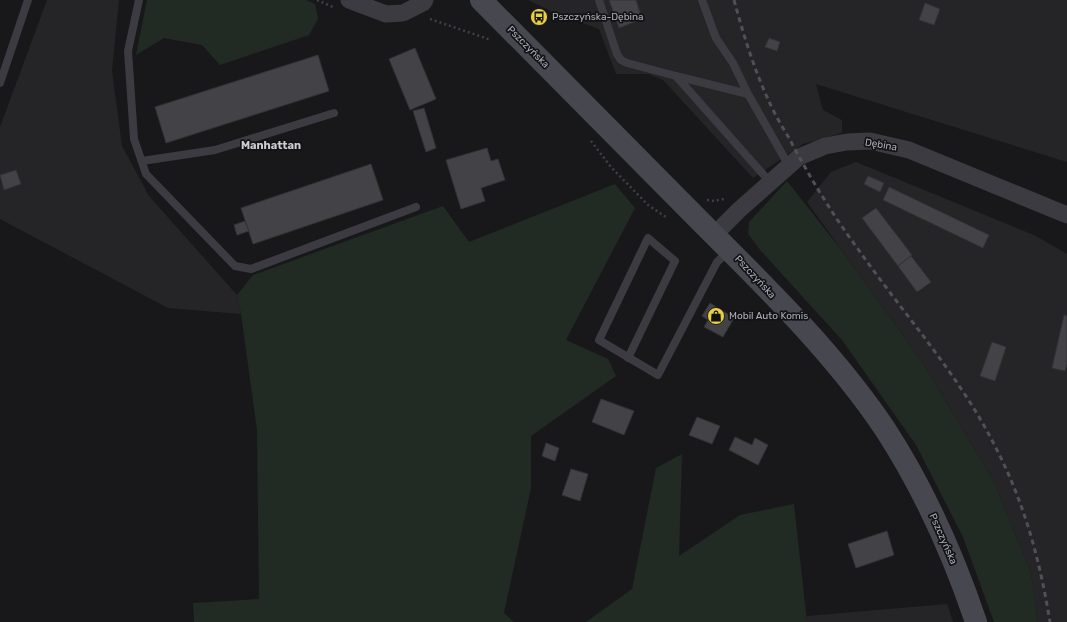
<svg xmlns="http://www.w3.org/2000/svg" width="1067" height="622" font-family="Rubik,sans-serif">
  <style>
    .built { fill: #252427 }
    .green { fill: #222a24 }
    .building { fill: #434247; stroke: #333236 }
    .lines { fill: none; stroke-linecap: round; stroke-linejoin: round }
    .path { stroke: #3f4046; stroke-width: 2.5; stroke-dasharray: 2 3; stroke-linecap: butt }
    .service { stroke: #3b3b41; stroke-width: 8 }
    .minor { stroke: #3b3b41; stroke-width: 17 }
    .secondary { stroke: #47484f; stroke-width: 22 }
    .rail { stroke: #505158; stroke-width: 3; stroke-dasharray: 5 4; stroke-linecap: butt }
    .labels { text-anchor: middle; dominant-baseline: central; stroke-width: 3.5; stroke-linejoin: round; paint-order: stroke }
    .poi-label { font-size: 10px; fill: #abadb9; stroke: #131315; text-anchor: start }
    .street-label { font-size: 10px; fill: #abadb9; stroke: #131315 }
    .neighbourhood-label { font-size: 11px; font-weight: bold; fill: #ccccd5; stroke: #131315 }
  </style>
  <rect width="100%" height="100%" fill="#18181a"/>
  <path class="built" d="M47,0H119L112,71L122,146L149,196L237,295L241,314L168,308L0,219V127Z
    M528,0H1067V162L816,84L823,110L842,120V133L803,144L753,178L663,80L648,74H616L599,29L555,13Z
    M856,162L1036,236L1067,254V622H1038L1031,573L993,480L921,360L807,202L831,172Z
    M947,604L953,622H807V616Z"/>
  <path class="green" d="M147,0H306L315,4L318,19L309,35L220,65L202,45L164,38L136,55Z
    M787,181L843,252L921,360L993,480L1031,573L1038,622H994L963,537L916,445L842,340L761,251L748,234L749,222Z
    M615,184L635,208L566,340L608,359L616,376L531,436V488L504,613L514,622H194L193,603L259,599L257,430L241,314L237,295L253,275L443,206L469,242Z
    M682,454L679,556L740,515L794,504L807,622H586L632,589L656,468Z"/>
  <path class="building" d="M609,0H636L642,19L619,28Z
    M925,3L940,9L934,25L919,20Z
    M769,38L780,42L777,51L765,47Z
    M415,48L436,99L410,110L389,59Z
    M318,55L329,91L166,143L155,107Z
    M424,108L436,148L426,152L413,111Z
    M487,148L491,161L498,159L505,180L481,188L485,201L461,209L446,160Z
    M371,164L383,200L253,244L241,208Z
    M16,170L21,184L4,190L0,175Z
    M868,176L884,183L880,192L864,184Z
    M889,187L989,235L983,248L883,200Z
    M876,208L912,255L898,266L862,218Z
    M245,221L249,231L237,235L234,225Z
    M911,256L931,282L917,292L898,266Z
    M710,303L734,318L723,337L704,327L708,320L702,316Z
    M1064,315L1067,316V364L1065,371L1052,368Z
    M992,342L1006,347L995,381L980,376Z
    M601,399L634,411L624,435L592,422Z
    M697,417L720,426L712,444L689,435Z
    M735,437L752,445L755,438L768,445L758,465L729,450Z
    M546,443L559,448L555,461L542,456Z
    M571,469L588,474L580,501L562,495Z
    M887,531L894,555L856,568L848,544Z"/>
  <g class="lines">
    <path class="path" d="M317,0L333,7
      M430,19L491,40
      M591,141L611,167L648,205L666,217
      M707,200L714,201L724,199"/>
    <path class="service" d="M139,0L128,51L134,139L146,174L235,266L251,269L416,207
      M599,0L617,54L621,60L627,63L676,76L770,182
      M702,0L716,38L733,63L748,94
      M676,76L748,94L789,166
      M0,83L28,0
      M142,161L215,150L334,113
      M628,358L675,261L648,238L599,340L658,375L717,262L729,251"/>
    <path class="minor" d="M349,0L386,14L403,13L423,3L425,0
      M714,235L739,210L799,157L825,146L847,142L870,141L909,150L1067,215"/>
    <path class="secondary" d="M481,0C555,74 629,149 703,224C767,288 834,353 885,429C924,489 953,554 976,622"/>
    <path class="rail" d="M734,0C743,33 753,66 767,97C773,111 781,125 789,138C809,176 832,214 858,249C905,316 961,377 997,450C1025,505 1040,561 1050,622"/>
  </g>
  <defs>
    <g id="bus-disc" transform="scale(0.9)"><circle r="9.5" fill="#e7cf43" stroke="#131315"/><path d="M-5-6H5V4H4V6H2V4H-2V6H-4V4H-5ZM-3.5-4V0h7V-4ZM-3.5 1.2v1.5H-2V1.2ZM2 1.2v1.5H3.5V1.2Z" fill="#111"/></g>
    <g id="shop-disc" transform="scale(0.9)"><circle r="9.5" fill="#e7cf43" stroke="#131315"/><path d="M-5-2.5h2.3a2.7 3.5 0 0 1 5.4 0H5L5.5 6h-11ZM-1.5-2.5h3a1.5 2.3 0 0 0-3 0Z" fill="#111"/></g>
  </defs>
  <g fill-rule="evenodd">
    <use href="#bus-disc" x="539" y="17"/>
    <use href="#shop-disc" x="716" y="316"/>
  </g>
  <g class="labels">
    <g class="poi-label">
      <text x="552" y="17">Pszczyńska-Dębina</text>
      <text x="729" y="316">Mobil Auto Komis</text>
    </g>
    <g class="street-label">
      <text transform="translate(528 47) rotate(45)">Pszczyńska</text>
      <text transform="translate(881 145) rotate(10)">Dębina</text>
      <text transform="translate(755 277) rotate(47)">Pszczyńska</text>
      <text transform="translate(943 539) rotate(66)">Pszczyńska</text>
    </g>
    <g class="neighbourhood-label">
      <text x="271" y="145">Manhattan</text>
    </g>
  </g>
</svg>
